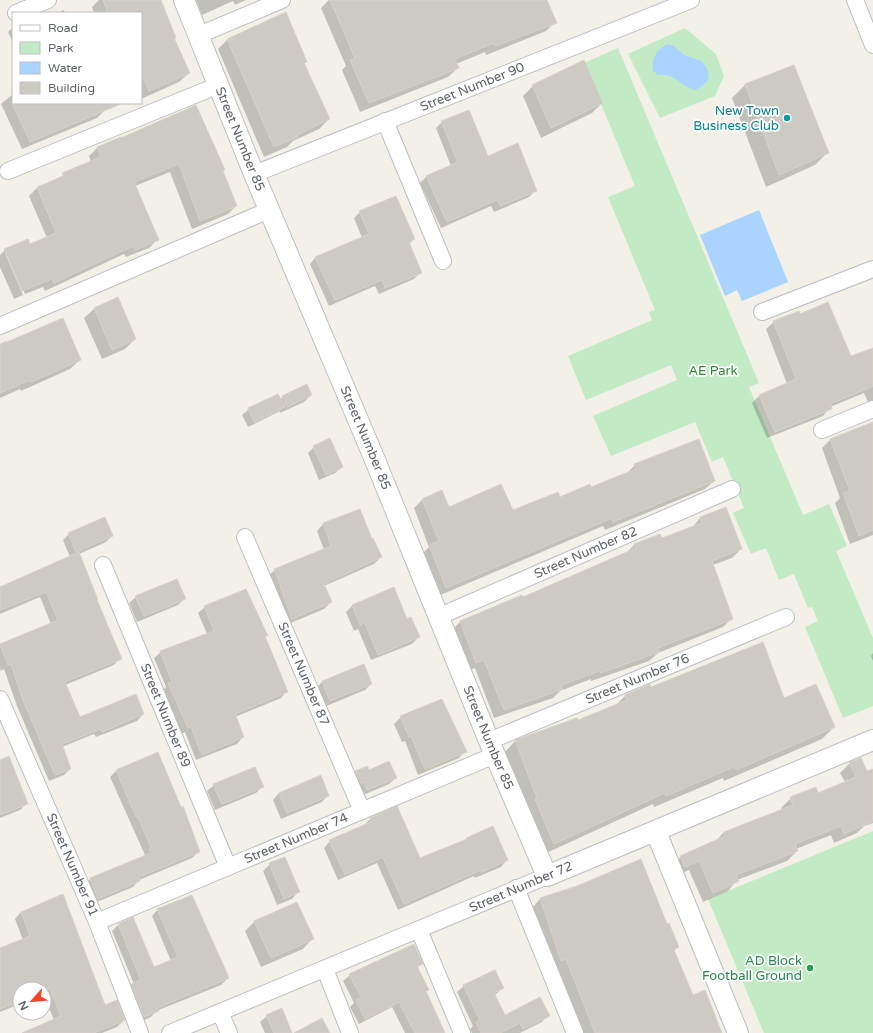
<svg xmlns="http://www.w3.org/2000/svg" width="873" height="1033" font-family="'Varela Round',sans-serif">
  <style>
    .green { fill: #c2ebc5 }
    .water { fill: #aad4ff }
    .shadow { fill: #0003 }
    .building { fill: #cdcac4; stroke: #d7d3c5 }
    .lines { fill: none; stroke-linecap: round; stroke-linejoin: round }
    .minor-casing { stroke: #bbbec3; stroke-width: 18 }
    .tertiary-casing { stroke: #bbbec3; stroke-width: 22 }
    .minor { stroke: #fff; stroke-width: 16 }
    .tertiary { stroke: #fff; stroke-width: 20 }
    .culture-dot { fill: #0f9aa8; stroke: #fff; stroke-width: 1.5 }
    .leisure-dot { fill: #2e9e5b; stroke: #fff; stroke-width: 1.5 }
    .labels { text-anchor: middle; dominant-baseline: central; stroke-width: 3.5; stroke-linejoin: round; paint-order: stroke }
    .street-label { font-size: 13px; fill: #5e6269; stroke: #fff }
    .culture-label { font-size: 13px; fill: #0d838f; stroke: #fff; text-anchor: end }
    .park-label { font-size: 13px; fill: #2e8738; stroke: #fff }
    .leisure-label { font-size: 13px; fill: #27864d; stroke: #fff; text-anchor: end }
  </style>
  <rect width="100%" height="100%" fill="#f2f0e7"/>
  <path class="green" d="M685,28L716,54L724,76L715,96L660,118L628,54Z
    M618,48L759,383L749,387L803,515L829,504L847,546L836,551L873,638V706L843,718L805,627L818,621L812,607L808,608L794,574L779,580L766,548L751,554L733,513L744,508L723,457L712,462L695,422L611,456L593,416L677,380L671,365L586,400L568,356L652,320L649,312L655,310L608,197L635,186L584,63Z
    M873,831V1033H764L708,899Z"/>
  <path class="water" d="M668,44L674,46L684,55L702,61C713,76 711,82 695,90C679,86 676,73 658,75L653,71C652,57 656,50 668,44Z
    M759,210L788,282L742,301L737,290L725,296L700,235Z"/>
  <path class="shadow" d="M99,0H160L175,37L174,39L189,73L179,82L141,99V13H94L92,7Z
    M196,0H246L235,5L233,1L202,15Z
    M329,0H546L555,22L546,31L486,55L485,52L456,64L458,68L448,77L360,112L342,70L346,66L321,8Z
    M64,10L65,13H57Z
    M13,27V43L8,32Z
    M228,39L306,62L304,64L329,119L319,129L293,141L287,147L264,157L218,49Z
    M745,85L828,152L815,165L766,187L732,98Z
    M533,86L602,103L592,113L541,138L523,96Z
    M13,94V103H102L105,110L97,118L22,149L1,104Z
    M442,122L487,157L536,190L529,197L494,212L491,206L441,228L420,183L426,177L451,166L436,128Z
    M97,148L222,172L236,206L228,214L192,229L170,172L135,186L158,239L149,248L126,257L124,254L45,291L43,287L25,294L7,253H5L23,295L14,299L0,267V255L5,250L30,245L47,238L29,196L37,188L91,162L89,156Z
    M360,212L414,239L409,244L421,272L414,279L379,294L375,286L329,306L310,264L316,257L362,238L354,218Z
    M117,299L135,339L125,349L102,359L84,318L94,309Z
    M800,315L851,357L873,349V400L868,402L864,393L830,407L823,416L767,438L752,403L760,395L787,384L766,329L774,322Z
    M6,341L7,343L80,360L70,369L21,391L20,389L0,398V344Z
    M306,385L311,395L304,402L280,413V411L248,427L242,415L249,409L280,399Z
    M873,423V535L850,544L835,503L840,498L822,448L831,439Z
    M314,447L342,467L335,473L319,480L308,453Z
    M635,465L714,481L705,489L605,530L603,526L438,596L421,555L429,547L414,508L422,500L449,509L512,511L591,488L626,474Z
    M725,508L741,549L732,558L713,565L732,618L723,627L658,653L649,661L591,681V679L560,691L553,698L494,718L475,668L467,671L451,631L460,622L523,598L625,554L634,545L661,540L692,528L700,518Z
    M360,510L371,540L381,557L374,564L324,586L331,602L324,609L286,625L268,576L275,570L324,550L317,531L323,524Z
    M69,534L112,536L106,542L79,554L96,601L120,658L114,665L65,685L80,719L143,714L137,721L96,737L94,734L62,747L70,769L64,775L49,781L17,706L4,669L1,671L0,668V645L51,624L40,597L0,614V587L70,557L63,540Z
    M136,597L184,599L178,605L137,622L129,603Z
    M352,606L406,620L419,637L412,644L371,660L358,629L354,631L346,612Z
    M205,607L266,635L265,637L287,691L281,698L235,717L243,737L237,744L196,760L185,732L181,734L162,691L166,687L154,658L161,652L207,634L198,613Z
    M873,653V661L871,656Z
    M363,665L371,684L365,690L324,707L316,688L322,682Z
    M650,685L651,688L783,699L834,727L822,739L724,781L723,778L654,807L653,804L542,855L504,753L515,741L577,719L578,721L614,707L625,696Z
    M401,717L465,751L459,758L418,775L405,741L402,742L394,724Z
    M0,761L26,804L20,810L0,818Z
    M850,763L866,773L873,770V823L864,826L857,833L834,843L831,835L796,849L797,851L787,861L737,880L728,891L703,902L689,870L676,876L671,866L681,857L716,841L724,832L782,810L781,808L791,798L818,794L845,782L840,773Z
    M116,771L199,852L192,858L139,880L133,887L92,904L84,885L91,879L144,857L145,855L110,777Z
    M356,772H369L396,778L389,784L361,796L350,778Z
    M214,785L262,787L256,793L215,810L207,791Z
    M279,793L328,795L322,802L281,819L273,800Z
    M370,819L419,859L464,842L467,839L507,860L501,867L475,878L474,876L398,910L377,863L338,880L324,848L330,841L364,825Z
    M270,864L298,892L292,899L277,905L263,871Z
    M62,896L105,1006L124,1020L117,1027L102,1033H23L54,1020L44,996V989H20V1004L0,1012V949L23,940L15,919L21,912Z
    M540,899L666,925L678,947L674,951L692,997L721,1033H582L557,966L552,968L532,908Z
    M158,909L228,978L221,985L156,1011L151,1017L138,1023L125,991L134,984L112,931L118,925L154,968L171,961L152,916Z
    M255,921L312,939L303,949L261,967L245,931Z
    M422,963L417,968L428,989L425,992L444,1033H405L392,1007L359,1024L350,1007L354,1003L343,981L350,975Z
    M464,986L503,988L494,996L505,1016L548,1015L542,1022L520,1033H472L470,1029L473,1026L457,992Z
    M267,1016L291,1033H265L260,1022Z"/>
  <path class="building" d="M103,0H161L176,38H174L190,73L149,91L141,73V13H108Z
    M330,0H547L557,23L495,46L494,43L455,59L459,68L369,103L350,60L355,58Z
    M286,12L307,62L304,63L330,119L297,135L298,137L274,147L227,39Z
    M584,60L603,103L551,128L532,85Z
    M794,65L829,153L779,175L745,84Z
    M12,103H123L30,142Z
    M196,105L225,170L223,171L237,206L200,221L179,164L134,182L159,240L135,250L133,246L54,283L52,279L22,291L4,249L28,239L30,244L56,233L37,187L64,176L62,173L101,157L97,147L121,137V138Z
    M469,110L488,156L518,143L537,191L500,206L497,200L447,222L426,176L458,162L441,121Z
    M396,196L415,239L409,242L422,273L385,288L382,280L335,300L315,257L369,234L359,211Z
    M118,297L136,339L112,350L94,308Z
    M828,302L851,356L873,348V386L830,404L832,409L775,432L759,395L796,379L773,321L799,311L800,314Z
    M63,318L81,360L31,382L30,380L0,393V345Z
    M307,384L312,395L287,407L282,396Z
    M278,394L285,407L254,422L248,408Z
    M873,422V530L859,536L843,493L850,491L830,439Z
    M330,438L343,467L326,475L313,446Z
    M699,439L715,481L613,522L612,518L446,588L429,545L439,541L422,499L442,490L449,507L501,484L513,510L558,492L560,497L590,484L591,487L636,469L634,464Z
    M726,507L742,549L712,561L733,619L658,648L660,652L600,673V671L561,685L563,689L504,710L484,660L476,663L460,621L522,595L523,597L636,548L634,544L660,534L662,538L702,523L700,517Z
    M360,509L372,539L373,538L382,557L324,584L332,602L292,619L274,569L331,546L323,523Z
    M105,517L113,536L76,552L68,533Z
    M79,552L98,600H97L122,659L65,682L80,717L136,694L144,714L102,732L101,729L62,744L71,769L55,775L23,700L11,664L8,665L0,644L58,620L46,592L0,610V587Z
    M177,579L186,599L144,616L135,596Z
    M394,587L407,619L411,617L420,637L378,655L365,623L360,625L352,605Z
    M246,589L268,636H265L288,692L235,714L244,737L202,755L191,727L188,728L168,683L172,682L160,651L214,631L204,606Z
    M763,642L784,698L816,684L835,727L736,770L734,767L666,796L665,793L554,844L535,799L537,798L515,740L577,718L578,720L627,700L625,695L650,684L651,687Z
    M364,664L372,684L330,701L322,681Z
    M442,699L467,752L425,769L411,736L409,737L400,716Z
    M158,752L181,807L183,806L200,852L139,877L140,881L98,899L90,878L151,853L149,849L151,848L138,817H136L116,770Z
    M9,756L28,804L0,815V760Z
    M861,758L867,771L873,769V821L844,834L841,826L795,844L798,851L736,875L739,881L713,893L699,861L685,867L680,856L725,836L724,832L793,805L790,797L816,787L818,793L856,777L849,762Z
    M389,761L397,778L367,790L363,782L360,783L355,771L368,766L369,770Z
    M255,767L264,787L222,804L213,784Z
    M321,775L329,796L287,813L279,793Z
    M397,806L420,858L467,839L466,838L493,826L508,860L482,872L481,870L404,904L383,857L345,875L329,840L371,822L370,818Z
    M285,857L300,892L284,899L269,863Z
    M641,859L667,924L669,923L679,947L674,950L693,995L705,990L722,1033H595L566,959L561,961L540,898L577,886Z
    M63,894L105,1005L117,1000L125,1020L94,1033H22L61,1016L50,989H20V1001L0,1009V948L30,936L21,912Z
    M192,895L229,978L157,1008L159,1011L144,1017L131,984L141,980L118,924L133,917L154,967L178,957L157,909Z
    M297,902L314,939L271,958L254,921Z
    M414,944L423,964L417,966L429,990L426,991L445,1033H415L399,1002L365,1019L356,1000L361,997L349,974Z
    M495,970L504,988L494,993L505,1015L540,997L550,1016L523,1029L520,1023L500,1033H481L476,1022L480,1020L463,985Z
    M282,1008L292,1033H274L266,1015Z
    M322,1018L330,1033H294Z"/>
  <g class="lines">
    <g class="minor-casing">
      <g id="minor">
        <path d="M855,0L873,45"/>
        <path d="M16,13L48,0"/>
        <path d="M199,35L282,0"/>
        <path d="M385,121L443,261"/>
        <path d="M8,171L219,85"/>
        <path id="s1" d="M254,174L691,0"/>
        <path d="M762,312L873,269"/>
        <path d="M0,326L269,210"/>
        <path d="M822,430L873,409"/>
        <path id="s2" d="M245,537L362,811"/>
        <path id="s3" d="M103,565L228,867"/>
        <path id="s4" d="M440,616L732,489"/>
        <path id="s5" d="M0,699L97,922L140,1033"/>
        <path id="s6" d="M489,741L786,617"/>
        <path d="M516,888L575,1033"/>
        <path id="s7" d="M97,922L495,755"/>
        <path d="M419,930L462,1033"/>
        <path d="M325,969L350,1033"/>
        <path d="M220,1012L229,1033"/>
        <path d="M170,1033L547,876"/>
      </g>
    </g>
    <g class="tertiary-casing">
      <g id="tertiary">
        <path id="s8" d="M184,0L254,174L375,460L489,741L547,876L873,740"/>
        <path d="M656,832L738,1033"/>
      </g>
    </g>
    <use href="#minor" class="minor"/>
    <use href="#tertiary" class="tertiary"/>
  </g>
  <circle class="culture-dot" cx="787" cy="118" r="4"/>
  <circle class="leisure-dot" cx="810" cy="968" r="4"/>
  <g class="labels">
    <g class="street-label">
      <text stroke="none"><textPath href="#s1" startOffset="235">Street Number 90</textPath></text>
      <text stroke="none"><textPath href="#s8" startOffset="150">Street Number 85</textPath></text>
      <text stroke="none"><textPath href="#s8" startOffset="474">Street Number 85</textPath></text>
      <text stroke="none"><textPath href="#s4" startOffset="159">Street Number 82</textPath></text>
      <text stroke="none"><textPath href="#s2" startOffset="149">Street Number 87</textPath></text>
      <text stroke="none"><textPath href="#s6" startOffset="161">Street Number 76</textPath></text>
      <text stroke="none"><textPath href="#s3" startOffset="163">Street Number 89</textPath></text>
      <text stroke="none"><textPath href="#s8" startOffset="798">Street Number 85</textPath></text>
      <text stroke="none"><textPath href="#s7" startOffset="216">Street Number 74</textPath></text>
      <text stroke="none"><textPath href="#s5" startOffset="181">Street Number 91</textPath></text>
      <text transform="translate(521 887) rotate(-23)">Street Number 72</text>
    </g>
    <g class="culture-label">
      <text x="779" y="111">New Town<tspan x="779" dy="15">Business Club</tspan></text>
    </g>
    <g class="park-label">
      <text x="713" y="371">AE Park</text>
    </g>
    <g class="leisure-label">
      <text x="802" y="961">AD Block<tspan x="802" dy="15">Football Ground</tspan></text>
    </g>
  </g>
  <rect x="12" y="12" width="130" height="92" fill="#ffffff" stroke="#bfc0c3"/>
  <rect x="20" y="25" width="20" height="6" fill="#ffffff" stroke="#bfc0c3"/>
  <text x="48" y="32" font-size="12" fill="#5e6269">Road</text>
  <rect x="20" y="42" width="20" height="12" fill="#c2ebc5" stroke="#bfc0c3"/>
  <text x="48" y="52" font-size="12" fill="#5e6269">Park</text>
  <rect x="20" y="62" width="20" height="12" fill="#aad4ff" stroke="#bfc0c3"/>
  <text x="48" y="72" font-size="12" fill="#5e6269">Water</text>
  <rect x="20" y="82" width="20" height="12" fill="#cdcac4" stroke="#bfc0c3"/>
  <text x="48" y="92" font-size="12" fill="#5e6269">Building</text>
  <g transform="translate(32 1001) rotate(243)"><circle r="19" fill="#ffffff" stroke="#bfc0c3"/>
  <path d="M0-3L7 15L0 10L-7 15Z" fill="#f84427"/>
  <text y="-6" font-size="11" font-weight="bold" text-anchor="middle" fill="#5e6269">N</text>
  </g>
</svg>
